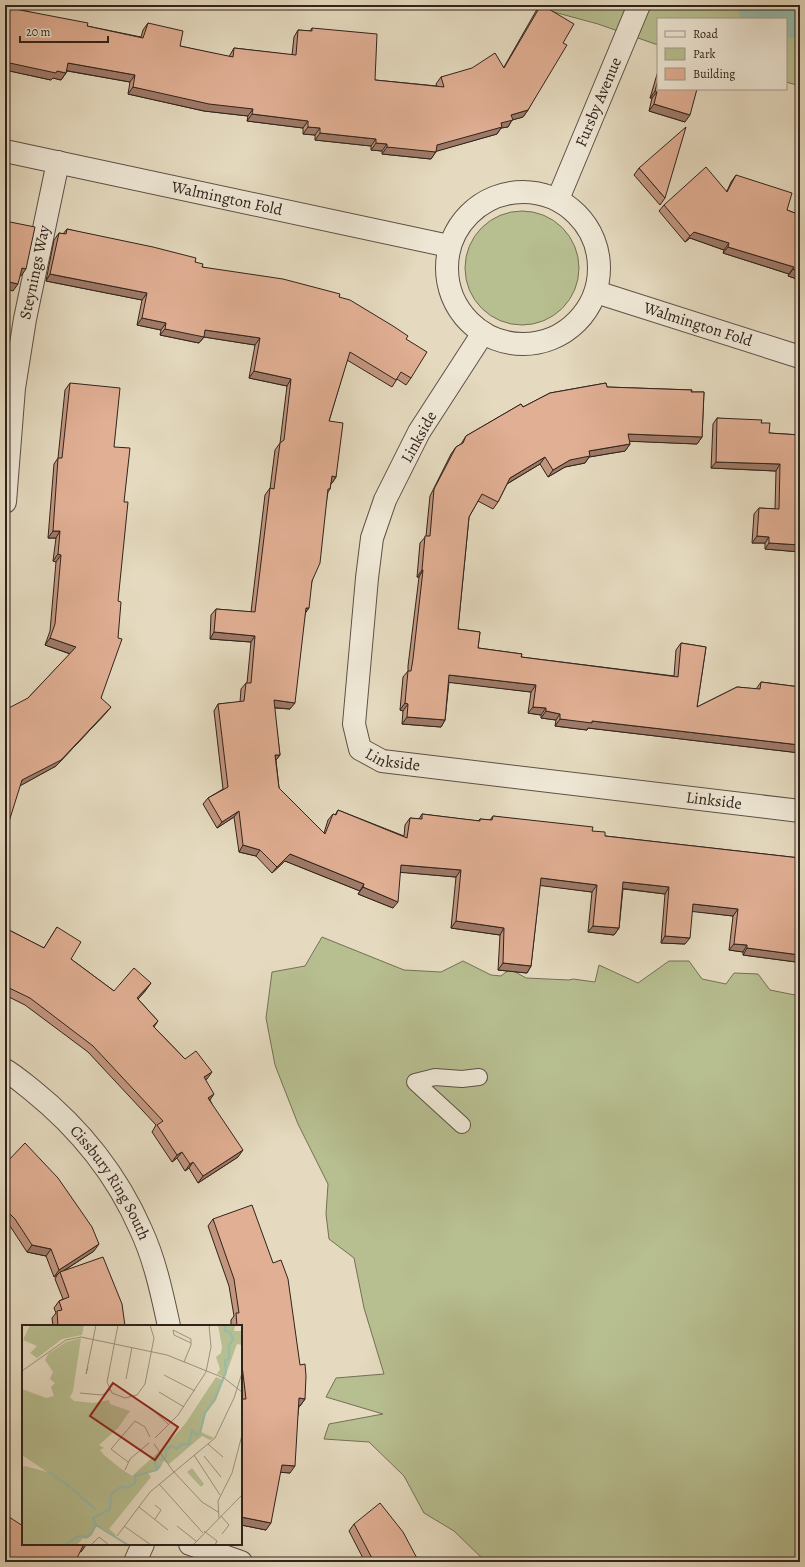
<svg xmlns="http://www.w3.org/2000/svg" width="805" height="1567" font-family="Alegreya,serif">
  <style>
    .green { fill: #b7be90; stroke: #747056 }
    .lines { fill: none; stroke-linecap: round; stroke-linejoin: round }
    .river { stroke: #97bbac; stroke-width: 53 }
    .lane-casing { stroke: #5e5145; stroke-width: 18 }
    .street-casing { stroke: #5e5145; stroke-width: 24 }
    .lane { stroke: #eee7d5; stroke-width: 16 }
    .street { stroke: #eee7d5; stroke-width: 22 }
    .wall { fill: #c2967f; stroke: #31231c }
    .shaded-wall { fill: #9e7a68; stroke: #31231c }
    .building { fill: #e1af94; stroke: #31231c }
    .labels { text-anchor: middle; dominant-baseline: central; stroke-width: 3; stroke-linejoin: round; paint-order: stroke }
    .street-label { font-size: 16px; fill: #31231c; stroke: #eee7d5 }
    .inset-river { fill: none; stroke: #97bbac; stroke-width: 2 }
    .inset-road { fill: none; stroke: #9d917e; stroke-width: 1 }
    .view { fill: #8f2418; fill-opacity: 0.15; stroke: #8f2418; stroke-width: 2 }
    .inset-edge { fill: none; stroke: #31231c; stroke-width: 2 }
  </style>
  <rect width="100%" height="100%" fill="#e5dabf"/>
  <filter id="stains"><feTurbulence type="fractalNoise" baseFrequency=".005" numOctaves="4"/><feColorMatrix values="0 0 0 0 .2 0 0 0 0 .09 0 0 0 0 .02 0 0 0 .5 -.17"/></filter>
  <radialGradient id="worn" r=".72"><stop offset=".6" stop-color="#630" stop-opacity="0"/><stop offset="1" stop-color="#630" stop-opacity=".3"/></radialGradient>
  <path class="green" d="M528,5H800V86L786,82V19H658V45L598,24Z
    M465 268a57 57 0 1 1 114 0a57 57 0 1 1-114 0Z
    M322,937L404,970L441,972L463,961L491,975L501,976L510,969L526,978L569,980L573,979L595,982L599,965L638,983L669,961H689L702,979L726,984L734,973L758,974L770,990L800,996V1562H486L454,1531L424,1513L404,1476L369,1442L324,1439L329,1424L383,1414L326,1397L336,1378L384,1374L364,1308L354,1258L329,1239L326,1214L328,1184L298,1124L275,1065L266,1018L272,972L305,966Z"/>
  <g class="lines">
    <path class="river" d="M764,5L800,13"/>
    <g class="lane-casing">
      <path id="lane" d="M462,1125L415,1082L435,1077L462,1079L479,1077"/>
    </g>
    <g class="street-casing">
      <g id="street">
        <path id="s1" d="M5,151L449,246"/>
        <circle cx="523" cy="268" r="76"/>
        <path id="s2" d="M558,199L639,5"/>
        <path id="s3" d="M596,292L800,357"/>
        <path id="s4" d="M483,333L419,432L385,500L372,538L367,578L354,724L360,749L382,761L800,811"/>
        <path id="s5" d="M5,502L14,388L25,319L58,162"/>
        <path id="s6" d="M5,1070C14,1075 23,1083 32,1090C78,1127 117,1175 141,1230C155,1260 162,1294 169,1326"/>
        <path d="M190,1544L241,1562"/>
        <path d="M135,1562L143,1544"/>
      </g>
    </g>
    <use href="#lane" class="lane"/>
    <use href="#street" class="street"/>
  </g>
  <path class="wall" d="M541,5L563,43L528,110L523,117L512,120L508,127L501,128L497,134L436,151L431,159L382,154V151L371,150V146L315,140V135L303,134V128L247,121L248,116L204,111L128,94L130,82L67,71L66,73L61,80L53,78L51,80L5,70V6L87,26L141,37L143,30L148,23L180,46L229,57L230,55L234,48L292,55L294,37L298,30L310,31L312,28L375,80L437,86L436,84L441,77L504,67L536,11Z
    M658,71V89L685,122L649,111L652,98H650Z
    M639,168L665,198L660,205L634,175Z
    M736,175L787,210L800,215V280L788,276L789,274L723,253L724,250L690,238L685,242L659,211L664,205L727,191L731,182Z
    M67,229L195,262L202,267L339,297L406,339L411,378L406,385L397,379L392,387L347,360L329,421L336,477L332,483H331L330,489L328,492L312,581L305,614L290,709L274,708L280,755L276,760L279,788L324,833L328,820L333,814L335,815L338,810L404,836L405,825L410,818L419,819L422,814L478,821L480,819L490,820L493,816L592,831L605,836L800,858V964H796V962L743,955V952L729,950L733,916L692,911L685,944L661,943L665,894L623,889L619,928L614,935L588,932L592,892L540,885L531,966L527,973L498,970L500,935L451,928L456,877L400,872L393,908L358,894L360,891L285,861L272,873L256,856L239,852L234,817L217,828L203,804L208,798L223,789L214,711L218,704L240,702L241,689L246,683H247L251,642L210,639L211,615L216,609L251,612L265,495L270,488V489L275,450L280,443L287,386L249,378L255,345L204,337L199,343L160,335L161,330L137,325L142,300L46,281L54,240L59,233L63,234Z
    M70,383L114,447L101,698L106,713L56,766L21,785L28,698L70,654L45,645L50,631L56,562L53,561L56,538H48L54,464L58,458L65,390Z
    M606,383L607,387L692,390L691,392H704L702,437L697,444L629,441L630,444L625,451L589,457L585,463L565,467L548,477L540,464L507,484L498,502L493,509L478,501L469,517L458,629L480,632L478,648L522,654L521,657L674,676L676,650L681,643L706,647L697,707L737,687L756,689L761,682L800,687V753L588,728L587,730L555,726L556,720L541,718V715L528,713L531,692L449,682L445,720L441,727L402,724L403,711L400,710L403,677L408,671V666L419,577H417L420,543L426,536L430,496L451,454L456,447L461,444L466,436L521,404L523,407L550,393Z
    M717,418L761,423L769,433L800,435V552L765,549V543H752L754,514L759,508L775,509L776,471L711,468L713,424Z
    M57,927L71,959L114,991L146,990L138,999L158,1021L154,1027L185,1059L207,1079L205,1080L210,1100L238,1157L198,1183L189,1168L185,1171L177,1158L172,1162L152,1132L156,1125L88,1052L25,1005L5,995V928L44,948Z
    M5,1164L94,1251L65,1270L125,1326H53L52,1318L56,1313L54,1308L59,1301L63,1299L55,1279L57,1275L54,1277L46,1256L27,1252L10,1226L5,1221Z
    M213,1219L305,1399L300,1406H299L290,1473L280,1472L266,1530L241,1525V1326H231V1320L234,1316L229,1286L208,1226Z
    M354,1524L419,1562H365L349,1531Z"/>
  <path class="shaded-wall" d="M5,62L57,71L66,73L61,80L53,78L51,80L5,70Z
    M68,63L135,75L130,82L63,70Z
    M133,87L253,109L248,116L204,111L128,94Z
    M655,91L657,92L652,98H650Z
    M654,104L690,115L685,122L649,111Z
    M528,110L523,117L512,120L508,127L501,128L497,134L434,152H436L431,159L382,154L387,147L437,145L501,123L511,115Z
    M252,114L308,121L303,128L247,121Z
    M308,127L320,128L315,135L303,134Z
    M320,133L376,139L371,146L315,140Z
    M376,143L387,144L382,151L371,150Z
    M694,232L729,243L724,250L690,238L685,242L690,236Z
    M728,247L794,267L789,274L723,253Z
    M22,268L26,269L21,276L17,275Z
    M793,269L800,271V280L788,276Z
    M50,274L147,293L142,300L46,281Z
    M5,281L18,284L13,291L5,289Z
    M142,318L166,323L161,330L137,325Z
    M165,329L205,330L260,338L255,345L204,337L199,343L160,335Z
    M254,371L291,379L287,386L249,378Z
    M628,434L702,437L697,444L623,441Z
    M630,444L625,451L589,457L585,463L565,467L548,477L553,470L570,460L589,451Z
    M545,457L540,464L505,485L510,478Z
    M716,462L780,464L776,471L711,468Z
    M332,476L336,477L332,483H327Z
    M53,531H60L56,538H48Z
    M757,536L769,537L765,543H752Z
    M769,543L800,545V552L765,549Z
    M58,554L61,555L56,562L53,561Z
    M422,570H423L419,577H417Z
    M306,608H309L304,615Z
    M214,632L255,636L251,642L210,639Z
    M50,638L76,647L71,654L45,645Z
    M449,675L536,685L531,692L445,682Z
    M274,700L295,703L290,709L269,707Z
    M405,703L408,704L403,711L400,710Z
    M111,707L106,713L56,766L18,787L22,780Z
    M533,707L546,708L541,715L528,713Z
    M546,711L560,714L556,720L541,718Z
    M407,717L445,720L441,727L402,724Z
    M560,719L592,721L800,745V753L588,728L587,730L555,726Z
    M275,755H280L275,761Z
    M239,811L234,817L217,828L222,822Z
    M243,845L260,850L256,856L239,852Z
    M290,854L364,884L360,891L285,861L272,873L277,867Z
    M401,865L461,870L456,877L396,872Z
    M541,878L597,885L592,892L536,885Z
    M623,882L669,887L665,894L619,888Z
    M363,887L398,902L393,908L358,894Z
    M693,904L738,909L733,916L688,911Z
    M456,921L504,928L500,935L451,928Z
    M593,926L619,928L614,935L588,932Z
    M665,936L690,938L685,944L661,943Z
    M734,944L747,945L743,952L729,950Z
    M747,948L800,955V956L796,962L743,955Z
    M800,958V964H796Z
    M503,963L531,966L527,973L498,970Z
    M151,983L146,990L133,1005L137,998Z
    M212,1072L207,1079L199,1084L204,1077Z
    M214,1094L210,1100L208,1098Z
    M243,1150L238,1157L198,1183L203,1176Z
    M182,1152L177,1158L172,1162L177,1155Z
    M193,1162L189,1168L185,1171L190,1164Z
    M99,1244L94,1251L60,1273V1272L57,1275L54,1277L59,1270Z
    M32,1245L51,1249L46,1256L27,1252Z
    M299,1398L305,1399L300,1406L295,1405Z
    M282,1465L295,1466L290,1473L277,1472Z
    M241,1517L271,1523L266,1530L241,1525Z
    M84,1544L86,1545L81,1552L79,1551Z"/>
  <path class="building" d="M541,5H542L574,24L563,43L567,45L528,110L511,115L513,120L501,123L502,127L437,145L436,152L387,147V144L376,143V139L320,133V128L308,127V121L252,114L253,109L209,104L133,87L135,75L68,63L66,73L57,71L56,73L5,62V6L20,10L88,23L87,26L143,38L148,23L183,31L180,46L233,57L234,48L296,55L298,30L312,31V28L377,34L375,80L444,87L441,77L472,68L495,53L504,68Z
    M658,80V89H697L690,115L654,104L657,92L655,91Z
    M686,127L665,198L639,168Z
    M706,167L727,192L736,175L792,193L787,210L800,215V271L793,269L794,267L728,247L729,243L694,232L690,236L664,205Z
    M5,221L35,227L26,269L22,268L18,284L5,281Z
    M67,229L153,247L196,258L195,262L203,264L202,267L283,279L340,294L339,297L350,300L393,326L408,336L406,339L427,352L411,378L401,372L396,380L350,352L329,421L343,423L336,477L332,476L330,489H328L320,563L312,581L309,608H306L295,703L274,700L280,755H275L279,788L325,834L333,814L336,815L338,810L407,838L410,818L422,819V814L480,821V819L492,820L493,816L593,827L592,831L605,832V836L800,858V955L747,948V945L734,944L738,909L693,904L690,938L665,936L669,887L623,882L619,928L593,926L597,885L541,878L531,966L503,963L504,928L456,921L461,870L401,865L398,902L363,887L364,884L290,854L277,867L260,850L243,845L239,811L222,822L208,798L228,787L218,704L244,701L246,683H251L255,636L214,632L216,609L255,612L270,488L274,489L280,443L284,440L291,379L254,371L260,338L205,330L204,337L165,329L166,323L142,318L147,293L50,274L59,233L66,234Z
    M70,383L120,388L114,447L130,448L124,502H128L118,601L121,602L118,638L122,639L101,698L111,707L61,760L22,780L7,828H5V710L28,698L76,647L50,638L55,624L61,555L58,554L60,531H53L58,458H62Z
    M606,383L607,387L692,390L691,392H704L702,437L628,434L630,444L589,451L590,456L570,460L553,470L545,457L510,478L498,502L482,494L469,517L458,629L480,632L478,648L522,654L521,657L678,677L681,643L706,647L697,707L737,687L760,689L761,682L800,687V745L592,721V723L560,719V714L546,711V708L533,707L536,685L449,675L445,720L407,717L408,704L405,703L408,671H411L413,659L423,570H422L425,536H430L434,489L456,447L463,443L466,436L521,404L523,407L550,393Z
    M717,418L762,420L761,423H770L769,433L800,435V545L769,543V537L757,536L759,508L779,509L780,464L716,462Z
    M57,927L81,942L71,959L114,991L134,968L151,983L137,998L158,1021L153,1026L185,1059L196,1051L212,1072L204,1077L214,1094L208,1098L243,1150L203,1176L193,1162L190,1164L182,1152L177,1155L157,1125L163,1121L93,1046L30,998L5,986V928L44,948Z
    M25,1143L58,1178L92,1227L99,1244L59,1270L51,1249L32,1245L15,1219L5,1209V1164Z
    M252,1205L273,1263L281,1260L288,1279L300,1365L305,1364L306,1376L305,1399L299,1398L295,1466L282,1465L271,1523L241,1517V1399H246L241,1357V1326H237L236,1313H239L234,1279L213,1219Z
    M103,1257L122,1304L125,1326H58L57,1311L62,1310L59,1301L69,1297L60,1272Z
    M380,1503L403,1532L419,1562H374L354,1524Z
    M9,1517L23,1526V1544H84L75,1562H5V1524Z"/>
  <g class="labels">
    <g class="street-label">
      <text stroke="none"><textPath href="#s2" startOffset="105">Fursby Avenue</textPath></text>
      <text stroke="none"><textPath href="#s1" startOffset="227">Walmington Fold</textPath></text>
      <text stroke="none"><textPath href="#s5" startOffset="232">Steynings Way</textPath></text>
      <text stroke="none"><textPath href="#s3" startOffset="107">Walmington Fold</textPath></text>
      <text transform="translate(419 437) rotate(-61)">Linkside</text>
      <text stroke="none"><textPath href="#s4" startOffset="482">Linkside</textPath></text>
      <text stroke="none"><textPath href="#s4" startOffset="806">Linkside</textPath></text>
      <text stroke="none"><textPath href="#s6" startOffset="156">Cissbury Ring South</textPath></text>
    </g>
  </g>
  <g transform="translate(22 1325)">
    <rect width="220" height="220" fill="#e5dabf"/>
    <path d="M8,0H62L60,10L40,14L15,33L8,28L15,21L1,15ZM196,0H213L212,6H219L220,20L215,19L203,52L195,49L198,44L194,32L199,28L200,22ZM59,13L51,66L48,72L52,76L72,78L87,75L88,79L108,86L96,103L77,120L82,123L78,125L82,130L98,143L110,151L142,122L163,99L194,52L201,55L194,75L184,88L179,107L192,113L188,115L180,111L147,139L142,136L136,145L126,148L129,152L87,204L94,210L93,211L79,202H74L70,210L64,214L61,213L55,220H0V143L3,141L25,147L0,130V64L24,73L32,71L29,62L33,58L28,54L31,47L23,35L26,29L44,17ZM170,143L182,159L179,162L165,147Z" fill="#b7be90"/>
    <path class="inset-river" d="M26,146L48,162M49,163L74,185M74,200L106,220M43,220L56,211L66,212L74,200L71,193L88,184L89,169L100,161L105,163L113,158V151L135,145L138,141L134,142L132,135L135,132L139,135L144,132V124L150,121L155,124L160,119H167L170,105L174,110L178,108L183,88L193,74L204,47L203,35L207,34V21L211,14L208,7L203,6L204,0"/>
    <path class="inset-road" d="M96,0L85,57L90,68L103,73L115,70L123,59L132,13L128,0M162,37L169,20V14L151,5L152,10L169,18M66,42L64,49L74,0M0,46L44,15L59,12L145,30L202,53L220,67M142,50L173,66M104,54L110,22M137,67L162,82M58,68L80,70L88,65M129,83L147,100M133,113L156,90L184,47L189,22L187,0M132,119L151,146L180,177L196,187M186,119L201,132M172,130L198,170M182,131L199,152M106,137L89,124L113,96L123,102L128,112M103,145L108,134L127,118M137,159L181,208M117,182L146,205M199,191L207,200L200,209M197,193L196,176L210,148L220,110M133,194L139,185L133,180M102,201L129,220M155,201L174,216M182,206L195,216L193,220M95,211L128,167L193,113L212,73L220,48M69,220L77,212L87,220M171,220L220,170"/>
    <path class="view" d="M91,58L156,102L133,135L68,91Z"/>
    <rect width="220" height="220" class="inset-edge"/>
  </g>
  <rect width="805" height="1567" fill="none" stroke="#e5dabf" stroke-width="20"/>
  <rect x="6" y="6" width="793" height="1555" fill="none" stroke="#31231c" stroke-width="2"/>
  <rect x="10" y="10" width="785" height="1547" fill="none" stroke="#31231c"/>
  <rect x="657" y="18" width="130" height="72" fill="#eee7d5" stroke="#a2998b"/>
  <rect x="665" y="31" width="20" height="6" fill="#eee7d5" stroke="#a2998b"/>
  <text x="693" y="38" font-size="12" fill="#31231c">Road</text>
  <rect x="665" y="48" width="20" height="12" fill="#b7be90" stroke="#a2998b"/>
  <text x="693" y="58" font-size="12" fill="#31231c">Park</text>
  <rect x="665" y="68" width="20" height="12" fill="#e1af94" stroke="#a2998b"/>
  <text x="693" y="78" font-size="12" fill="#31231c">Building</text>
  <path d="M20 36v6h88v-6" fill="none" stroke="#31231c" stroke-width="2"/>
  <text x="26" y="36" font-size="12" fill="#31231c" stroke="#eee7d5" stroke-width="3" paint-order="stroke">20 m</text>
  <rect width="100%" height="100%" filter="url(#stains)"/>
  <rect width="100%" height="100%" fill="url(#worn)"/>
</svg>
